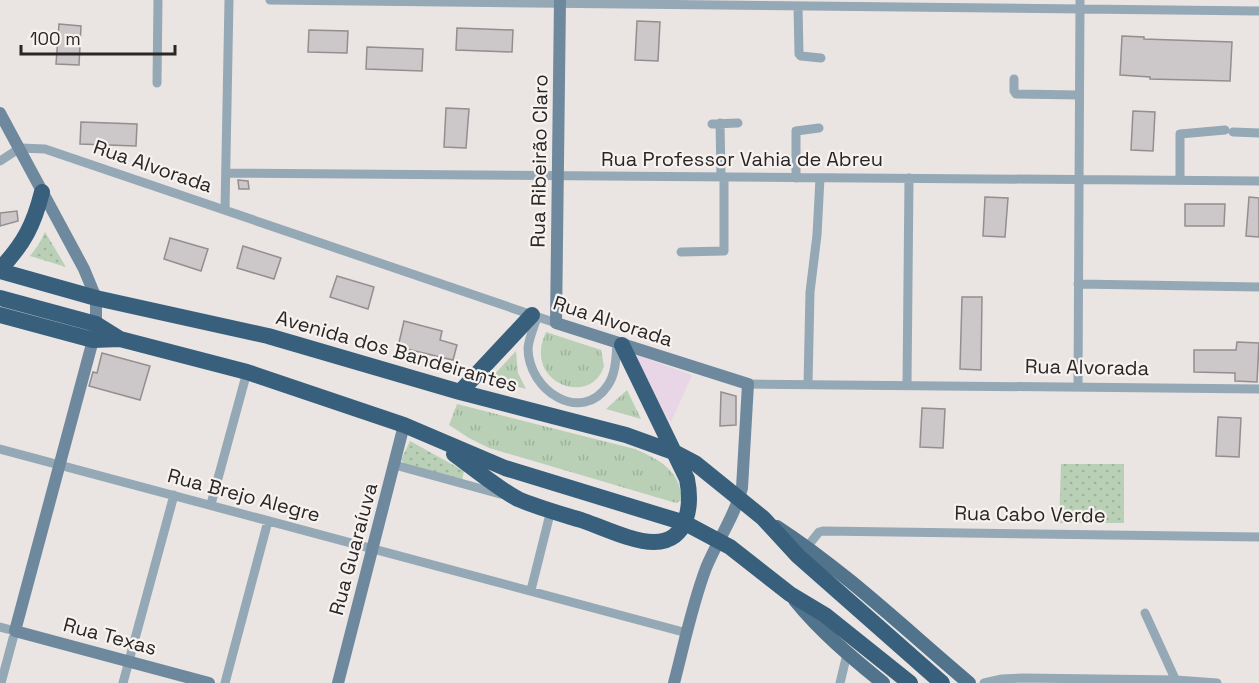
<svg xmlns="http://www.w3.org/2000/svg" width="1259" height="683" font-family="'Space Grotesk',sans-serif">
  <style>
    .commercial { fill: #e8d6e7 }
    .grass { fill: url(#grass-dots) }
    .park { fill: url(#park-tufts) }
    .building { fill: #ccc7c9; stroke: #938e90; stroke-width: 1.5 }
    .lines { fill: none; stroke-linecap: round; stroke-linejoin: round }
    .street { stroke: #95a8b6; stroke-width: 9 }
    .secondary { stroke: #6e899e; stroke-width: 12 }
    .primary { stroke: #51738c; stroke-width: 14 }
    .highway { stroke: #38607c; stroke-width: 16 }
    .labels { text-anchor: middle; dominant-baseline: central; stroke-width: 4.5; stroke-linejoin: round; paint-order: stroke }
    .street-label { font-size: 20px; fill: #292726; stroke: #f7f2ef }
  </style>
  <defs>
    <pattern id="grass-dots" width="8" height="8" patternUnits="userSpaceOnUse" patternTransform="scale(1.5)"><rect width="8" height="8" fill="#b9d0b6"/><path d="M2 2h.1M6 6h.1" fill="none" stroke="#9fb39c" stroke-width="1.8" stroke-linecap="round"/></pattern>
    <pattern id="park-tufts" width="24" height="20" patternUnits="userSpaceOnUse" patternTransform="scale(1.5)"><rect width="24" height="20" fill="#b9d0b6"/><path d="M3 7l-1-3M5 7V3M7 7l1-3M15 17l-1-3M17 17v-4M19 17l1-3" fill="none" stroke="#9fb39c"/></pattern>
  </defs>
  <rect width="100%" height="100%" fill="#eae5e2"/>
  <path class="commercial" d="M631,353L692,375L671,422L666,416Z"/>
  <path class="grass" d="M45,232L66,267L30,256L39,244Z
    M410,441L464,471L462,480L404,463L401,460Z
    M1061,464H1124V523H1059Z"/>
  <path class="park" d="M546,332L601,350L604,366C593,403 538,388 541,350C541,344 544,337 546,332Z
    M516,351L518,373L526,389L490,379Z
    M627,390L641,419L606,409Z
    M457,404L635,449C660,460 680,470 682,500L676,503L489,448L469,438L449,425Z"/>
  <path class="building" d="M637,21L660,22L658,61L635,60Z
    M59,24L81,26L79,65L56,64Z
    M457,28L513,30L512,52L456,50Z
    M309,30L348,31L347,53L308,52Z
    M1122,36L1144,37V39L1232,42L1230,81L1150,79V77L1120,75Z
    M367,47L423,49L422,71L366,69Z
    M446,108L469,109L466,148L444,147Z
    M1133,111L1155,112L1153,151L1131,150Z
    M81,122L137,124L136,146L80,144Z
    M238,180L248,181L249,189H239Z
    M985,197L1008,198L1005,237L983,236Z
    M1249,197L1259,198V237L1246,236Z
    M1185,204H1225L1224,226H1185Z
    M17,211L18,221L0,226V213Z
    M170,238L208,249L201,271L164,259Z
    M243,246L281,258L274,279L237,268Z
    M337,276L374,287L368,309L330,297Z
    M962,297H982L981,370L960,369Z
    M404,321L442,331L440,340L457,345L453,360L398,347Z
    M1237,342L1259,343L1257,382L1235,381V373L1194,372V350H1236Z
    M102,353L150,366L140,400L89,386L93,372L97,373Z
    M721,392L736,396V425L720,426Z
    M922,408L945,409L943,448L920,447Z
    M1218,417L1241,418L1239,457L1216,456Z"/>
  <g class="lines">
    <path class="street" d="M270,0L1259,11
      M798,6L799,54L801,56L821,58
      M1014,79V91L1016,94L1079,95
      M157,83L158,0
      M720,123L721,177
      M712,124L738,123
      M1233,132L1259,133
      M0,161L20,148L45,149L556,323
      M226,173L1259,181
      M796,178V131L819,128
      M1180,180V134L1225,130
      M225,210L229,0
      M681,252L724,251V177
      M1078,284L1259,287
      M537,317C534,327 529,338 528,348C528,391 582,425 608,385C616,373 616,357 617,344
      M748,384L1259,389
      M808,384L810,292L817,235L820,178
      M907,385L909,178
      M1078,387L1080,0
      M0,449L687,633
      M395,465L500,494
      M211,504L247,372
      M807,547L819,532L823,531L1259,537
      M531,590L551,510
      M1145,613L1177,683
      M0,627L15,631L1,683
      M123,683L174,495
      M225,683L268,521
      M840,683L847,654
      M984,683L1002,679L1024,678L1176,680L1217,683"/>
    <path class="secondary" d="M560,0L556,323L748,384L742,488C735,516 717,541 706,568C692,605 684,645 674,683
      M0,113L84,269L96,298V324L93,340L15,631L209,683
      M338,683L404,425"/>
    <path class="primary" d="M777,527C846,572 906,630 969,683
      M795,600C821,632 851,657 883,683"/>
    <path class="highway" d="M0,269C24,244 34,224 42,192
      M0,271L96,298L268,336L460,392L626,435L676,453L695,463L763,518L798,556L942,683
      M0,298L96,324L120,339
      M0,315L93,340L120,339L247,372L404,425L505,468L685,523L730,547L790,594L825,615L910,683
      M460,392L532,315
      M454,454C472,467 500,490 518,499C539,508 562,514 584,521C604,528 633,542 654,542C689,542 692,504 687,479L622,345"/>
  </g>
  <g class="labels">
    <g class="street-label">
      <text x="742" y="159">Rua Professor Vahia de Abreu</text>
      <text transform="translate(539 161) rotate(-89)">Rua Ribeirão Claro</text>
      <text transform="translate(153 166) rotate(19)">Rua Alvorada</text>
      <text transform="translate(613 321) rotate(18)">Rua Alvorada</text>
      <text transform="translate(397 351) rotate(16)">Avenida dos Bandeirantes</text>
      <text transform="translate(1087 367) rotate(1)">Rua Alvorada</text>
      <text transform="translate(244 495) rotate(15)">Rua Brejo Alegre</text>
      <text transform="translate(1030 514) rotate(1)">Rua Cabo Verde</text>
      <text transform="translate(353 549) rotate(-75)">Rua Guaraíuva</text>
      <text transform="translate(110 636) rotate(15)">Rua Texas</text>
    </g>
  </g>
  <path d="M21 45v9h154v-9" fill="none" stroke="#292726" stroke-width="3"/>
  <text x="30" y="45" font-size="18" fill="#292726" stroke="#f7f2ef" stroke-width="4.5" paint-order="stroke">100 m</text>
</svg>
